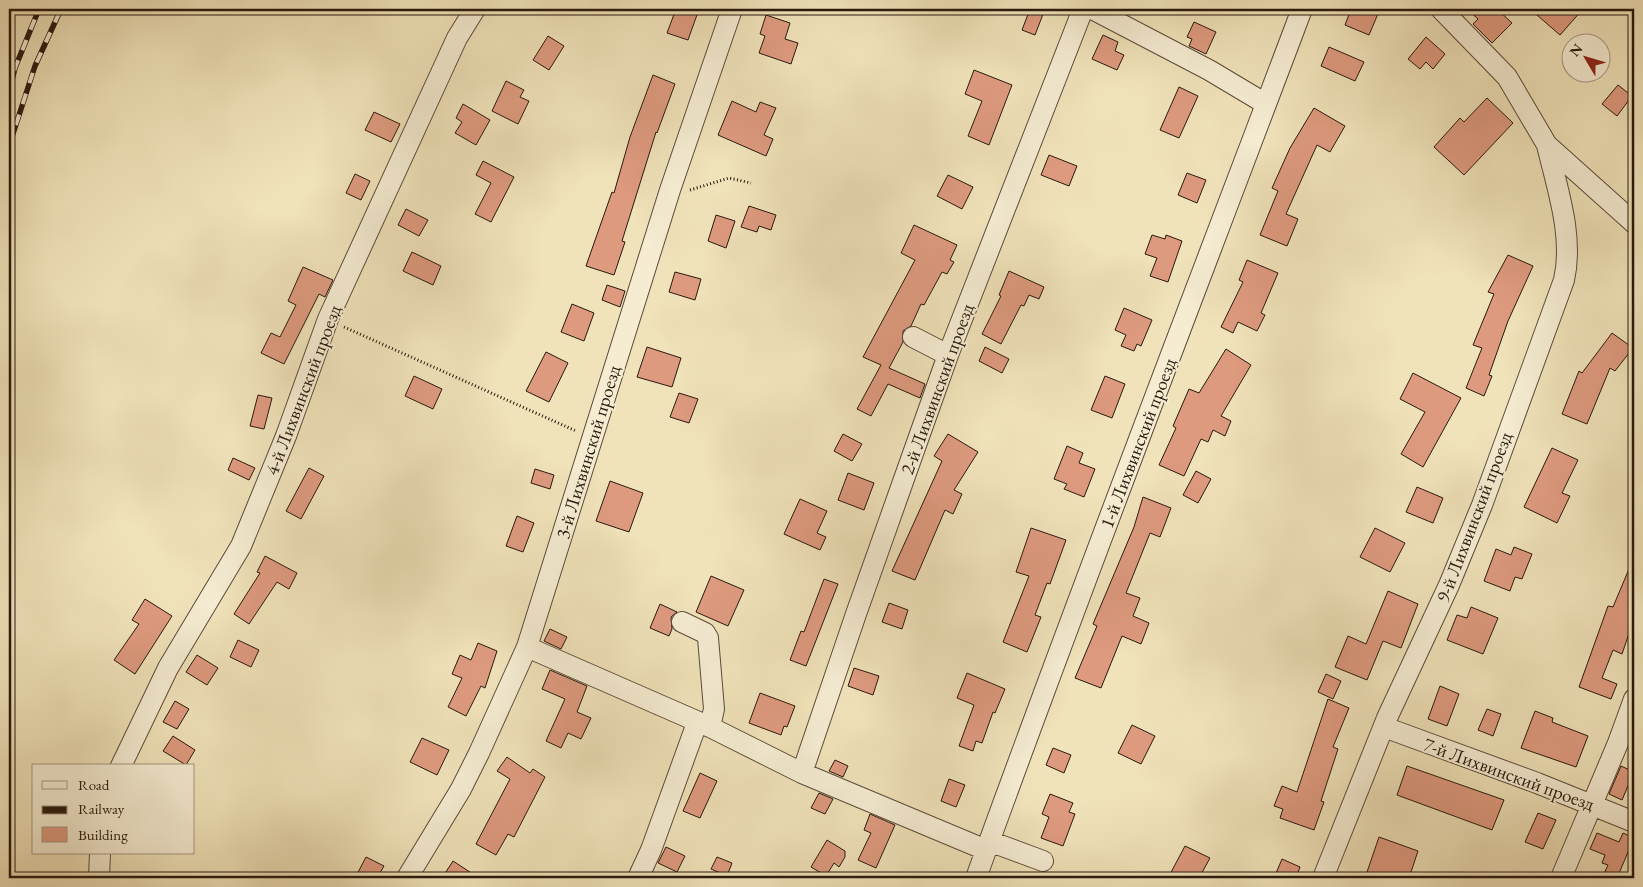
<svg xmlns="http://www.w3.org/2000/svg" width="1643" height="887" font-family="'EB Garamond',serif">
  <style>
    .building { fill: #de9a7f; stroke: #29190e }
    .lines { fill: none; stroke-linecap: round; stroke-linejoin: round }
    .minor-casing { stroke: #5b4b39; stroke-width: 22 }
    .path { stroke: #29190e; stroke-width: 3; stroke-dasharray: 1 2.5; stroke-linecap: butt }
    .minor { stroke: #f5ecd2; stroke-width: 20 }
    .rail-casing { stroke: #29190e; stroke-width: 5.5 }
    .rail { stroke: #f5ecd2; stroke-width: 4; stroke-dasharray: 11; stroke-linecap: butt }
    .labels { text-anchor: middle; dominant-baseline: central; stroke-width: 4; stroke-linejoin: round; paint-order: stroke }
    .street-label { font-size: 19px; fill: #29190e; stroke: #f5ecd2 }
  </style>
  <rect width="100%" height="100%" fill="#f0e2b9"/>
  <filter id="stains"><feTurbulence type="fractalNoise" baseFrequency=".004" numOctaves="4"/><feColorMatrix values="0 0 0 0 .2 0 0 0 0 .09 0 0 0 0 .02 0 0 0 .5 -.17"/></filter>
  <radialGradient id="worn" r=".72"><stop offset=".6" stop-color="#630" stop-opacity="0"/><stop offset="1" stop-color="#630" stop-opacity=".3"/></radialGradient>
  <path class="building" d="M676,9H687L698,12L688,40L667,33Z
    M1030,9H1045L1035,35L1022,30Z
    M1351,9H1380L1369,35L1345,25Z
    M1467,9H1497L1512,23L1492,43L1473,24L1478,19Z
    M1530,9H1583L1560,35Z
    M766,15L790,23L785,39L798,43L791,64L759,53L765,36L760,34Z
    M1194,22L1216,32L1206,54L1189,46L1192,39L1187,37Z
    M1103,35L1118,42L1115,51L1124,55L1117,70L1092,59Z
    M548,36L564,46L549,70L533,60Z
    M1426,37L1445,54L1433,69L1426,62L1420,69L1408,59Z
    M1329,47L1364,62L1355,81L1321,66Z
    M974,70L1012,85L989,145L968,136L982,101L965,94Z
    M653,75L675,84L657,133L656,132L622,241L625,242L614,275L586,266L612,192L614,193L630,137Z
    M506,81L524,90L520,97L529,101L518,124L492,111Z
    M1618,85L1632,96L1617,116L1602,104Z
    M1179,87L1198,96L1179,138L1160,130Z
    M1487,98L1513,123L1464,175L1434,147L1460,118L1464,122Z
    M732,101L756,112L760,102L776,108L764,135L773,139L766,156L718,135Z
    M463,104L490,120L476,145L455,133L462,122L456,118Z
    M1314,108L1345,126L1330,152L1317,145L1286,214L1298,219L1287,246L1260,235L1278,191L1272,188L1290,148Z
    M374,112L400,124L391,142L365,130Z
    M1049,155L1077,166L1069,186L1041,175Z
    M483,161L514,177L491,222L475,214L491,183L476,175Z
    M1187,173L1206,180L1197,203L1178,195Z
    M355,174L370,181L361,200L346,193Z
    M948,175L973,187L962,209L937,196Z
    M749,206L776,215L771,230L759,226L757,232L741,227Z
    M406,209L428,220L419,236L398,225Z
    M716,215L735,221L726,248L708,241Z
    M914,225L957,245L950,260L954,262L947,274L942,272L924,305L921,304L911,326L903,331V342L889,368L925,384L920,398L888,384L871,416L857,409L881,365L863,357L915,260L901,253Z
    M1152,235L1165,239L1166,235L1182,241L1168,282L1150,276L1157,258L1145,254Z
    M412,252L441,266L433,285L403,271Z
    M1508,255L1533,266L1508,321L1489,375L1492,376L1484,396L1466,388L1482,348L1473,345L1494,294L1488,292Z
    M1247,260L1278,273L1261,313L1265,315L1257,331L1238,322L1233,333L1221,327L1243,282L1239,280Z
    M303,267L333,280L325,297L319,294L284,364L261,353L271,333L280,337L296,305L288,301Z
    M1009,271L1044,287L1039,299L1029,295L1024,306L1021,305L1001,344L982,334L1001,296L999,295Z
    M675,272L701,279L695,300L669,292Z
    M607,285L625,291L620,307L602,300Z
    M572,304L594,313L584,341L561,332Z
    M1124,308L1152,320L1141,346L1137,344L1134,351L1121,346L1126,335L1115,330Z
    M1612,333L1633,348L1615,371L1610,368L1587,424L1562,414L1579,371L1582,373Z
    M647,347L681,358L672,387L637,377Z
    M985,347L1009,359L1002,373L979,361Z
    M1226,349L1251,365L1221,416L1231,421L1225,436L1213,430L1208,442L1201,439L1184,476L1159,465L1176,428L1173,426L1189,389L1199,393Z
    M546,352L568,363L549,402L526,391Z
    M1413,373L1461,398L1423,467L1401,454L1425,412L1400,399Z
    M414,376L442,389L433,409L405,396Z
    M1105,376L1125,384L1112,418L1091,410Z
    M679,393L698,399L689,423L670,417Z
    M258,395L272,398L264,429L250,426Z
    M843,434L862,444L852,461L834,451Z
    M948,434L978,452L954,490L962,494L953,514L945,510L915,580L892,571L942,461L934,456Z
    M1067,446L1083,453L1079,463L1095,469L1084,497L1064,489L1067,484L1054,479Z
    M1552,448L1578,460L1562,493L1570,496L1557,523L1524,507Z
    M233,458L255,468L249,480L228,470Z
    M309,468L324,476L301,519L286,511Z
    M535,469L554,475L550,489L531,483Z
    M1196,471L1211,479L1198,503L1183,495Z
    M848,473L874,483L864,510L838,500Z
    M610,481L643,493L629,532L596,521Z
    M1417,487L1443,498L1433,523L1406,512Z
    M1143,497L1171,508L1160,537L1150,533L1126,593L1140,598L1133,616L1149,623L1141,644L1122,636L1101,688L1075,678L1097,626L1093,624L1134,527Z
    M800,499L827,511L817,533L826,537L820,550L784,534Z
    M517,516L534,523L523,552L506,546Z
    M1031,528L1066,540L1050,584L1047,583L1035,615L1041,617L1027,652L1003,642L1029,576L1016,572Z
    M1375,528L1405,543L1390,572L1360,557Z
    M1514,547L1532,554L1522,579L1515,577L1510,591L1484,581L1496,549L1511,555Z
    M265,556L297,573L289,589L277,582L249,624L234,614L260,573L257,572Z
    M1634,557V619L1622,654L1613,650L1602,678L1617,684L1611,699L1579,687L1608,606L1613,607Z
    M711,576L744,590L728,626L696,612Z
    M824,579L838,584L806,666L790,660L801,631L804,632Z
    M1388,591L1418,604L1401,648L1383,641L1367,680L1335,667L1348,636L1366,644Z
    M145,599L172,616L135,674L114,660L139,624L132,620Z
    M889,603L908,610L902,629L882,622Z
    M660,604L677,612L671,617L672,629L669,636L650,628Z
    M1471,607L1498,618L1483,654L1447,640L1457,615L1467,618Z
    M550,629L567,637L561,649L544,641Z
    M238,640L259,650L251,667L230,657Z
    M478,643L497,651L485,688L481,686L466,716L448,707L462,678L452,674L460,655L471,660Z
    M197,655L218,668L207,685L186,672Z
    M854,668L879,676L873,695L848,686Z
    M550,670L587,686L577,712L591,718L581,739L568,733L561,748L546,741L565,699L542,689Z
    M967,673L1005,689L995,713L993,712L982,743L976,741L973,751L959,746L974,705L957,698Z
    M1326,674L1341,681L1333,699L1318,692Z
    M1440,686L1459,694L1447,726L1428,719Z
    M760,693L795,706L787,727L784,726L781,735L749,723Z
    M1328,699L1349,708L1333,747L1338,749L1321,801L1324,802L1314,830L1280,818L1283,809L1274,806L1282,786L1297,792Z
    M175,701L189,709L177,729L163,722Z
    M1487,709L1501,714L1493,736L1478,730Z
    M1535,711L1553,718L1552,722L1588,736L1576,767L1521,748Z
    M1132,725L1155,736L1141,764L1118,753Z
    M173,736L195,750L186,765L163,751Z
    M422,738L449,750L437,775L410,762Z
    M1053,748L1071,755L1064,773L1046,765Z
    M507,757L530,773L533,769L545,777L514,837L508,834L496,855L476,844L510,779L497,771Z
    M835,760L848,766L843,777L829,771Z
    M1407,766L1504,800L1492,830L1397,795Z
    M1621,766L1634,772L1622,800L1609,794Z
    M700,773L717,781L700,818L683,811Z
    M949,779L965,785L956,807L941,801Z
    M819,793L833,799L825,814L811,808Z
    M1050,794L1073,803L1069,812L1075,814L1063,846L1041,838L1049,817L1042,814Z
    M1538,813L1556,820L1543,849L1525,842Z
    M870,814L895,825L876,868L858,860L871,833L864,830Z
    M1597,833L1619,842L1623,833L1634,838L1617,878H1602L1608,865L1602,863L1605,855L1590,849Z
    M1379,837L1418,851L1409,878H1365Z
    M827,840L845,851V857L839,867L834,863L826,876L811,867Z
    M1185,846L1210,858L1199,878H1168Z
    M666,847L685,856L677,872L658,863Z
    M366,857L384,866L377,878H355Z
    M717,857L732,863L727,876L711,869Z
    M1282,859L1300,867L1296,878H1274Z
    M453,861L479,878H442Z"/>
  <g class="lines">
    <g class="minor-casing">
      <path id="minor" d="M1092,9L1209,70L1266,104
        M1441,9L1507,77L1547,145L1634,223
        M913,337L948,355
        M682,622L705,633L708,638L714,709L710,727
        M527,647L710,727L802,773L986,850
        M1384,727L1537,783L1634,822
        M121,766L168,668L241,546L286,436L328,319L457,38L475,9
        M802,773L856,614L948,355L1083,9
        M989,841L1043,861
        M99,878L100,853
        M407,878L461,789L479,753L527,647L670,190L732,9
        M638,878L651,850L697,723
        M976,878C1081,587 1193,298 1302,9
        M1323,878L1387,718L1449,585L1482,505L1564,280C1574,236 1557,188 1547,145
        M1561,878L1618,743L1634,699"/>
    </g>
    <path class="path" d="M690,190L729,178L751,183
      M344,327L576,431"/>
    <use href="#minor" class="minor"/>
    <g class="rail-casing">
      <path id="rail" d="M9,92L15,68L39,9
        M9,146L35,66L61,9"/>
    </g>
    <use href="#rail" class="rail"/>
  </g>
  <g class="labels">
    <g class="street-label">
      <text transform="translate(937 389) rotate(-70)">2-й Лихвинский проезд</text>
      <text transform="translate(303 390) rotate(-69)">4-й Лихвинский проезд</text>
      <text transform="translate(1138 443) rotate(-69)">1-й Лихвинский проезд</text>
      <text transform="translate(588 452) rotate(-73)">3-й Лихвинский проезд</text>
      <text transform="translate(1474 517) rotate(-69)">9-й Лихвинский проезд</text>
      <text transform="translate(1509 774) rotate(20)">7-й Лихвинский проезд</text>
    </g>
  </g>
  <rect width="1643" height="887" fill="none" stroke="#f0e2b9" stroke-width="30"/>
  <rect x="10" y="10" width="1623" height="867" fill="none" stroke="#29190e" stroke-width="2.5"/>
  <rect x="15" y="15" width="1613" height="857" fill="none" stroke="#29190e"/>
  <rect x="32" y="764" width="162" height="90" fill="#f5ecd2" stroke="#a39884"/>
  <rect x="42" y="781" width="25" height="8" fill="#f5ecd2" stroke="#a39884"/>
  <text x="78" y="790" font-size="15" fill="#29190e">Road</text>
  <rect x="42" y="806" width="25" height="8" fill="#29190e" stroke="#a39884"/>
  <text x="78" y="814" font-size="15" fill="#29190e">Railway</text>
  <rect x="42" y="827" width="25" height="15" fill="#de9a7f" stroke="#a39884"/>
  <text x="78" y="840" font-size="15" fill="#29190e">Building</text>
  <g transform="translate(1586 58) rotate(308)"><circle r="24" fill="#f5ecd2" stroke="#a39884"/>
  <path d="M0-4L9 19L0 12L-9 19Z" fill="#8f2418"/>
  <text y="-8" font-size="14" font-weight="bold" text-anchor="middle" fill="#29190e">N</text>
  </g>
  <rect width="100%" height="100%" filter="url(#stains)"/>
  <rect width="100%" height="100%" fill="url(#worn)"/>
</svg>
